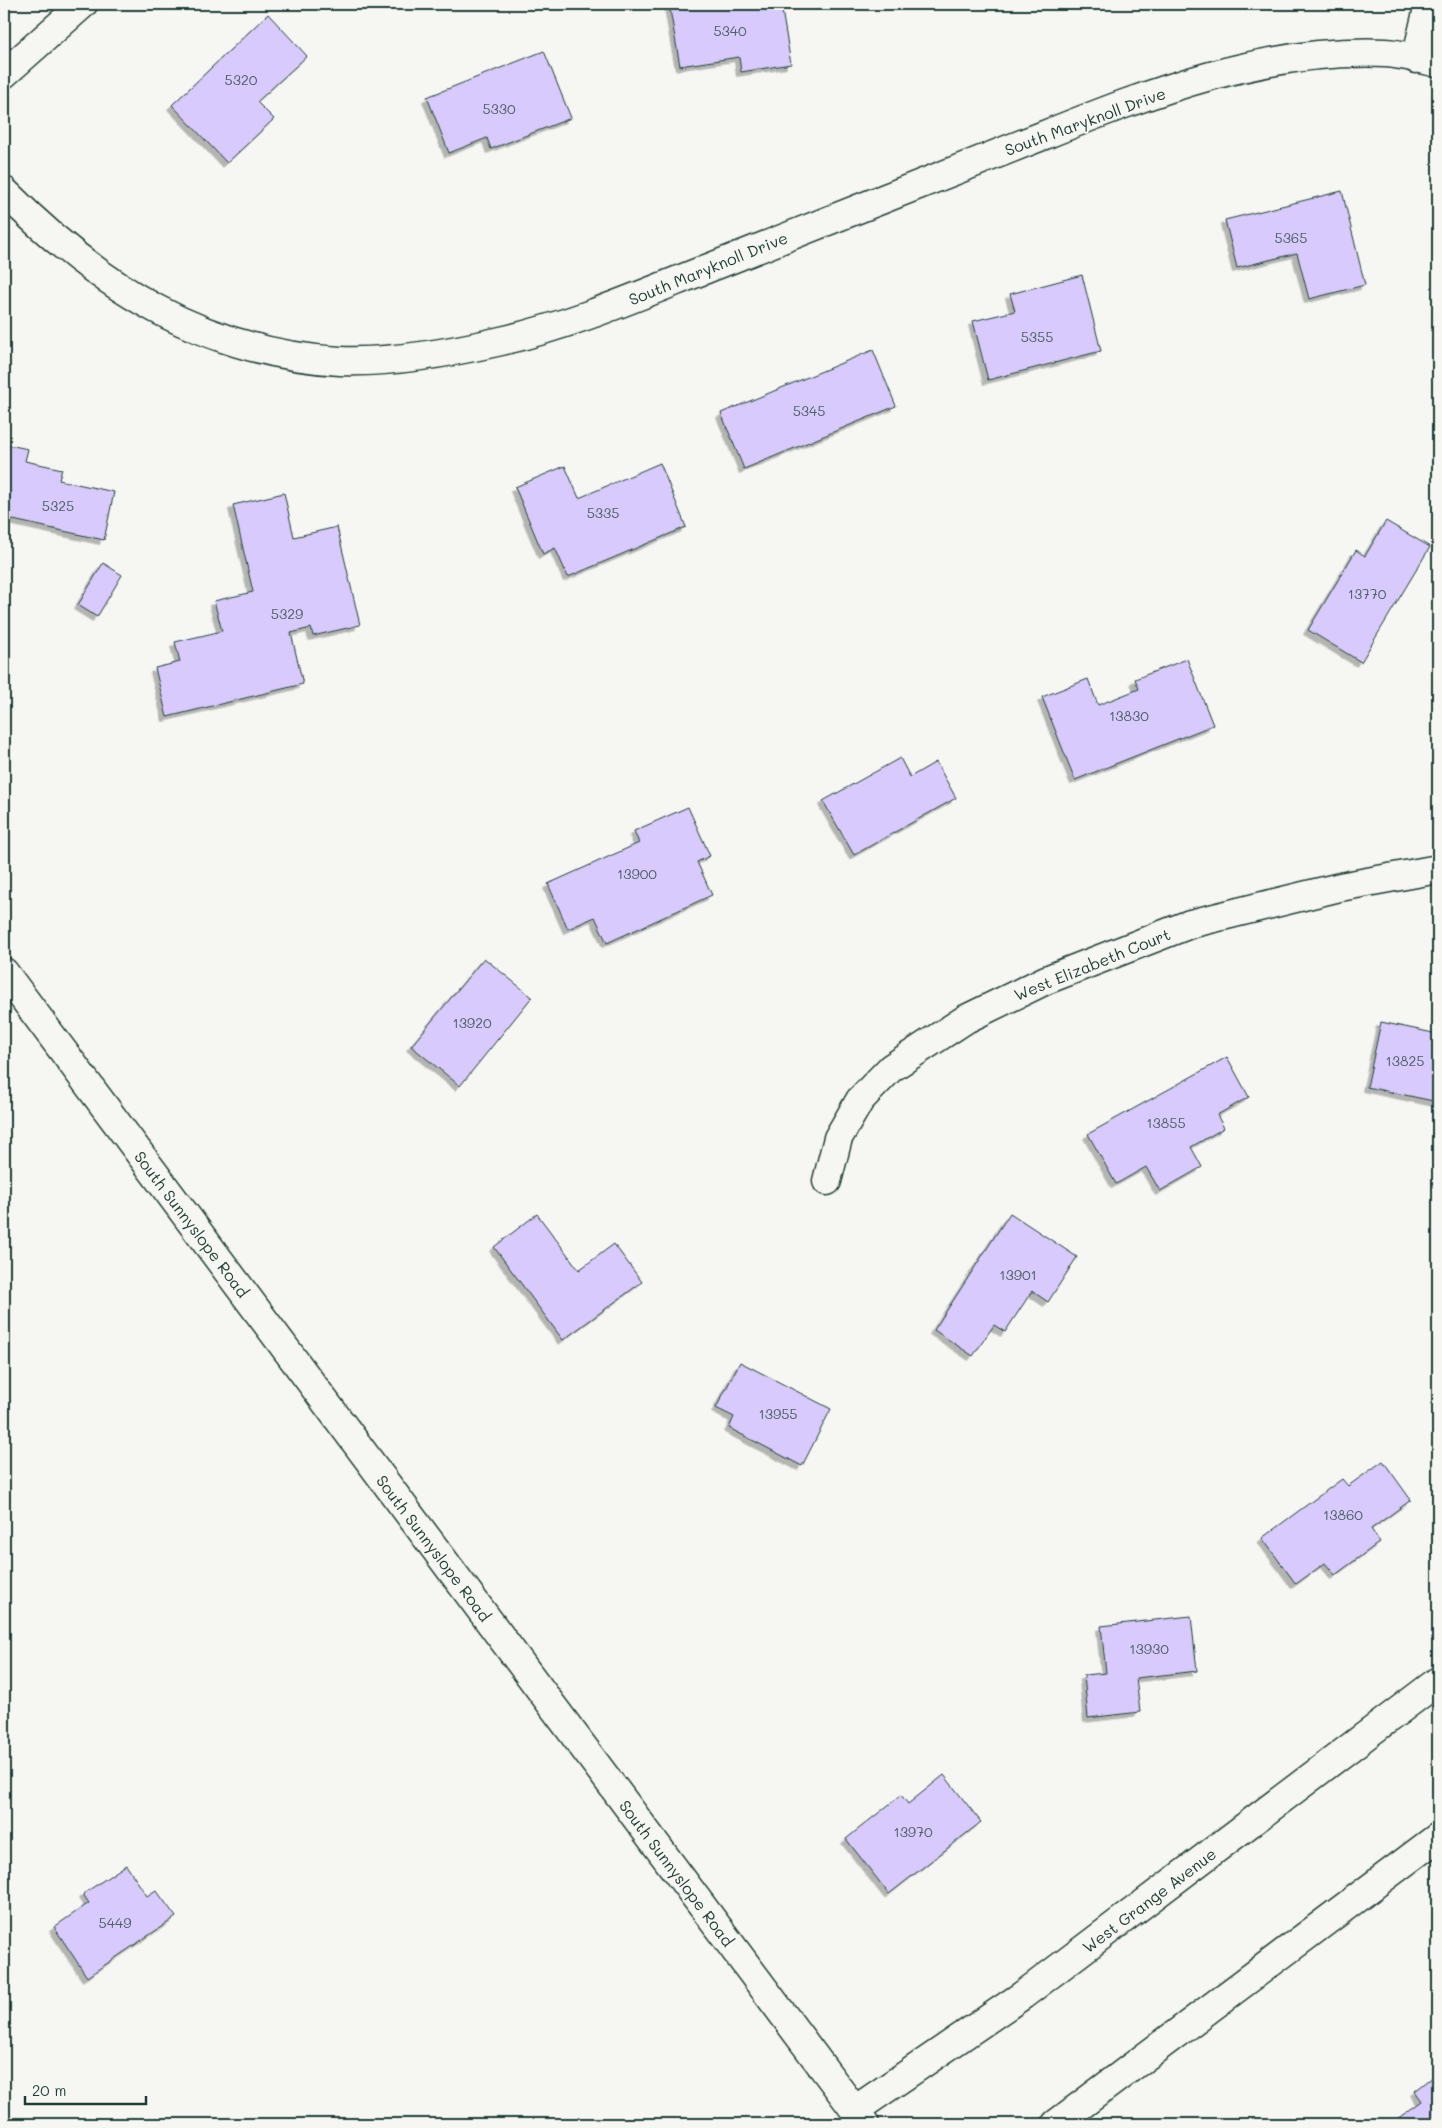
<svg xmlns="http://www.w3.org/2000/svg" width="1442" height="2128" font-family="Mali,sans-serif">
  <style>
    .building { fill: #d8cafc; stroke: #1f3d34; filter: url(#shadow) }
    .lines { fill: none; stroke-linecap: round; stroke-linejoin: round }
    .street-casing { stroke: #1f3d34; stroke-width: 31 }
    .secondary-casing { stroke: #1f3d34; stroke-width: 31 }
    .street { stroke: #f6f6f2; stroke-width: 28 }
    .secondary { stroke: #f6f6f2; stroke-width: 28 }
    .labels { text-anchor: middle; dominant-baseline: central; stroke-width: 4; stroke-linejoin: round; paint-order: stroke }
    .number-label { font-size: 14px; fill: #4d6066 }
    .street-label { font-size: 16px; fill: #1f3d34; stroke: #f6f6f2 }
  </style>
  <defs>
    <filter id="shadow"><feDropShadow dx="-4.5" dy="4.5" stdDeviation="0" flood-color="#0004"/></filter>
  </defs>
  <rect width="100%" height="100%" fill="#f6f6f2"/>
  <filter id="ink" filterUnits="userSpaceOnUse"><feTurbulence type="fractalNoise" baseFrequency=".02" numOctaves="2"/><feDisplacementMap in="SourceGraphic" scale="10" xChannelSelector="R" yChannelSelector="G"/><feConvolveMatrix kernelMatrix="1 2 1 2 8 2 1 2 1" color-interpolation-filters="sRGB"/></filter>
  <g filter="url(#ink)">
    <path class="building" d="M669,4H781L791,64L741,72L739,57L680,66Z
      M268,14L307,56L257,102L274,119L227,163L172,105Z
      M544,51L571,118L491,149L487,138L449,153L427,97Z
      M1342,191L1365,285L1309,299L1297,253L1237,268L1225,220Z
      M1082,275L1101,351L988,380L973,321L1015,311L1010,294Z
      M873,350L896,406L744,469L721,413Z
      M4,444L28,449L25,461L62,469L59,480L114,492L104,540L4,518Z
      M660,463L686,527L568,577L555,548L543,554L515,487L565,466L579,498Z
      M284,493L294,537L337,527L360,625L313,636L311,628L291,633L303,684L167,717L155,668L180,662L175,642L222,631L214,601L253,592L233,505Z
      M1386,521L1430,547L1361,662L1308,630L1356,550L1365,556Z
      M103,563L122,575L97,617L78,605Z
      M1187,659L1213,725L1075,780L1042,697L1088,679L1098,705L1139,689L1135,679Z
      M900,758L910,777L936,762L956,798L854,855L823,801Z
      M688,807L710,856L697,862L712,895L607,943L595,917L568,929L548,884L639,843L634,831Z
      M484,958L532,997L460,1086L411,1046Z
      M1381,1022L1438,1034V1102L1367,1087Z
      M1227,1057L1249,1097L1217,1115L1224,1128L1191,1147L1202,1167L1160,1191L1146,1167L1116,1184L1088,1134Z
      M1010,1213L1077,1257L1048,1302L1032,1291L1005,1332L994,1325L973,1356L934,1330Z
      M537,1214L579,1270L614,1244L642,1282L563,1340L494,1247Z
      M740,1362L831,1409L802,1466L729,1428L734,1417L716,1408Z
      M1383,1461L1411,1500L1371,1529L1380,1542L1335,1575L1325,1563L1296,1584L1262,1538L1342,1479L1348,1486Z
      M1191,1616L1197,1671L1136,1678L1140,1712L1088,1718L1084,1675L1106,1673L1101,1626Z
      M944,1775L981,1822L889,1894L846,1839L901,1795L908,1804Z
      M126,1865L147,1896L156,1890L176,1917L87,1977L54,1927L89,1903L83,1894Z
      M1438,2073V2124H1390L1422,2101L1415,2091Z"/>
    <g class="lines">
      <g class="street-casing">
        <path id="street" d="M1416,59L1429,4
          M4,74L83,4
          M4,191C98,286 203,353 340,361C393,363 449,353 501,341C576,324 647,292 719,264C827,221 934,179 1042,136C1151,92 1266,48 1385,53C1403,54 1421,59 1438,63
          M827,1181L838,1138L860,1100L891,1068L966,1019L1046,980L1190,924L1340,887L1438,869
          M855,2110L1023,1995L1438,1681"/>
      </g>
      <g class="secondary-casing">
        <path id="secondary" d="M4,972L865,2124
          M1056,2124L1438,1837"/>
      </g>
      <use href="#street" class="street"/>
      <use href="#secondary" class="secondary"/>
    </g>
  </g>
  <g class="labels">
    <g class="number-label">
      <text x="730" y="30">5340</text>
      <text x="241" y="79">5320</text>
      <text x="499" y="108">5330</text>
      <text x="1291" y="237">5365</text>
      <text x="1037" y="336">5355</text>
      <text x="809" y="410">5345</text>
      <text x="58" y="505">5325</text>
      <text x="603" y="512">5335</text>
      <text x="1367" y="593">13770</text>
      <text x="287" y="613">5329</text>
      <text x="1129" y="715">13830</text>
      <text x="637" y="873">13900</text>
      <text x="472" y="1022">13920</text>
      <text x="1405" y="1060">13825</text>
      <text x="1166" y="1122">13855</text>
      <text x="1018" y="1274">13901</text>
      <text x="778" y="1413">13955</text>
      <text x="1343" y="1514">13860</text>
      <text x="1149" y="1648">13930</text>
      <text x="913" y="1831">13970</text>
      <text x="115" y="1922">5449</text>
    </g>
    <g class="street-label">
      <text transform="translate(1085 121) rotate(-20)">South Maryknoll Drive</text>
      <text transform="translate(708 268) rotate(-22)">South Maryknoll Drive</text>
      <text transform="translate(1092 964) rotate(-22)">West Elizabeth Court</text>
      <text transform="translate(192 1224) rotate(53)">South Sunnyslope Road</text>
      <text transform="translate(434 1548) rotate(53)">South Sunnyslope Road</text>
      <text transform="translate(677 1873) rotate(53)">South Sunnyslope Road</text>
      <text transform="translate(1149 1900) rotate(-37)">West Grange Avenue</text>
    </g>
  </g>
  <rect width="1442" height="2128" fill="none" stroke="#f6f6f2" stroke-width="20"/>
  <rect x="10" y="10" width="1422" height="2108" fill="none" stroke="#1f3d34" stroke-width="2" filter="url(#ink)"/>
  <path d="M25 2096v8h121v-8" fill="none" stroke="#1f3d34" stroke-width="2.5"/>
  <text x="32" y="2096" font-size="15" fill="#1f3d34" stroke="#f6f6f2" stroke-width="4" paint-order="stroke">20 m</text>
</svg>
